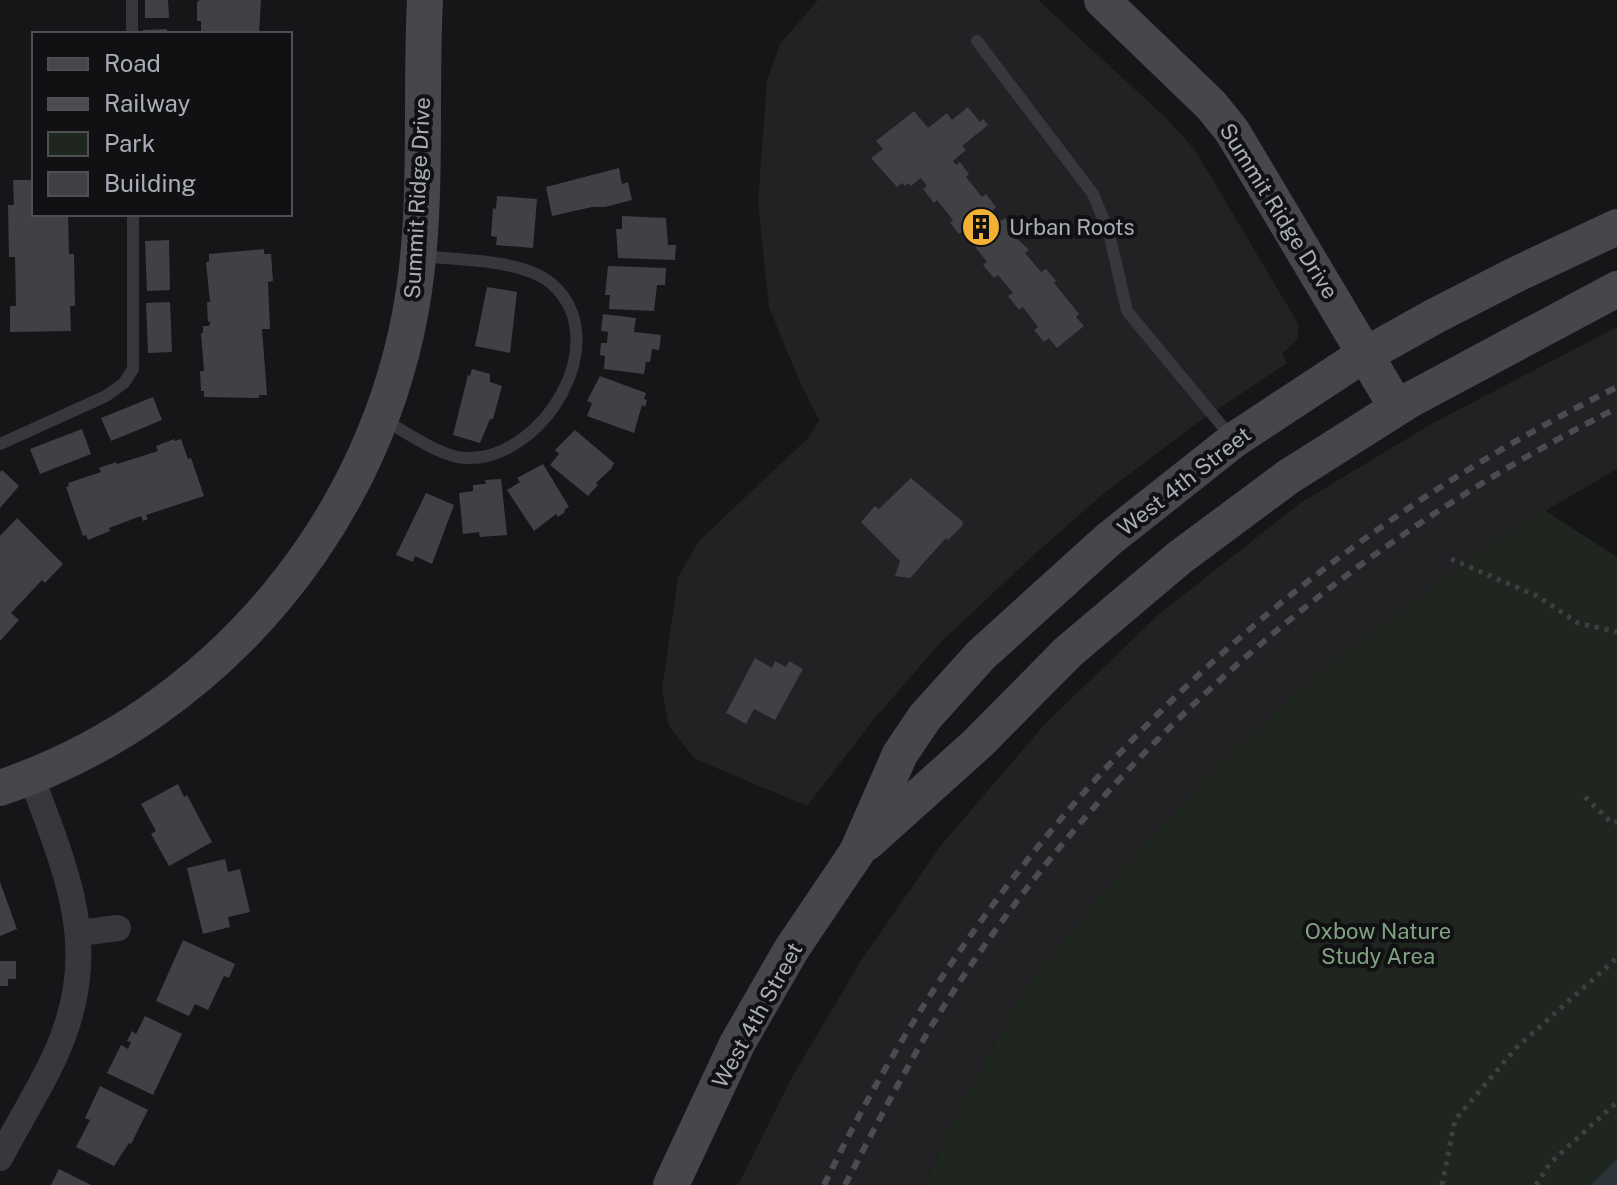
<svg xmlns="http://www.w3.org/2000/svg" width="1617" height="1185" font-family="'Public Sans',sans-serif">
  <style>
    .built { fill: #222225 }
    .green { fill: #1e261f }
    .water { fill: #2c353c }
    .building { fill: #404145 }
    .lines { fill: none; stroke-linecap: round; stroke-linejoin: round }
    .path { stroke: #3d3f44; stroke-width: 5; stroke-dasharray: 4 6; stroke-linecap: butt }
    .lane { stroke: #37383d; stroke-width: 12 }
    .street { stroke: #37383d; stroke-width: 26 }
    .secondary { stroke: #45474d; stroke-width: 36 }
    .rail { stroke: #4a4c52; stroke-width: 6; stroke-dasharray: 10 8; stroke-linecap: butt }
    .labels { text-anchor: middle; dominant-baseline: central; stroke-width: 8; stroke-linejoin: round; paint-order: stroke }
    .street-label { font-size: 22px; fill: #a8adb8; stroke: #111113 }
    .poi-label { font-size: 22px; fill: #a8adb8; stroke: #111113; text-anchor: start }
    .park-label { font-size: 22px; fill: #7fa381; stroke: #111113 }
  </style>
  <rect width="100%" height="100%" fill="#161618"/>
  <path class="built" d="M818,0H1038L1165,117L1195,150L1299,325L1297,340L1282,354L1287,363L1193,426L1103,494L1037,552L942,641L874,719L807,806L695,759L669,726L662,689L678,577L699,541L809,437L819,420L798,378L769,307L758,202L767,80L780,44Z
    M1617,327V469L1502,536L1330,663L1220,762L1030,980L958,1109L925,1185H738L791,1079L862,959L942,844L1045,724L1159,614L1302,502L1433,423Z"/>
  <path class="green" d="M1544,510L1617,557V1159L1591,1185H925L958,1109L1030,980L1125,867L1220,762L1330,663L1502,536Z"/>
  <path class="water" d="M1617,1159V1185H1591Z"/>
  <path class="building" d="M145,0H168L169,18H145Z
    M200,0H261L259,34H201V21H197V2Z
    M167,29V34H143V30Z
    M968,107L980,122L983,119L988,125L962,146L966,150L953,161L956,165L960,162L969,174L966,177L982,197L986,194L996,207L993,210L1001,221L1005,218L1011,226L1007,229L1029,250L1025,253L1041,272L1046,269L1056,281L1054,283L1079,314L1076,317L1084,326L1057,348L1049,338L1044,342L1034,330L1038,327L1023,307L1019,310L1008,296L1013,293L998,275L994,278L983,265L987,262L963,231L959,234L950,223L953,220L937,200L934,203L923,189L927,186L921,178L911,186L909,183L905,186L902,183L897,187L871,158L883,149L876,141L914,111L928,128L947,113L952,120Z
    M619,168L622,184L628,182L632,200L605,207H592L552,216L546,187Z
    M13,180H34V214H68L69,254H74L75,306H70L71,331L10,332V306H16L15,257H9L8,205H14Z
    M497,196L537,199L533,248L496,245L497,237L491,236L493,208L496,209Z
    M622,216L666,218L668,245H676L675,260L618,258L616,229H622Z
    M169,240L170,290L147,291L145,241Z
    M264,249V254H271L273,281L268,282L270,329H262L267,395H259V398L204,397V391H201L200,371H204L201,333H203V326H209L211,321L208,322L207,302H210L206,262H209V254Z
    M608,266L666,268L665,285H657L654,311L609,309L610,295H605Z
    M487,287L517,292L510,353L475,346Z
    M170,302L172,352L148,353L146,303Z
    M603,314L636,318L634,332L661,335L659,350L652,349L650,362H646L644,374L604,369L605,356L600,355L601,343H607L608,332L601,331Z
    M472,369L490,374V382L502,386L493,419H490L480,443L453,435L468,375L470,376Z
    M600,376L646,393L644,399L647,400L645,407L642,405L634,433L587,416L592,403L587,401Z
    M153,397L162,420L111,441L101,418Z
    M82,429L91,454L40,474L30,449Z
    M575,430L614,463L611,469L596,483L598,485L588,496L550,465L559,454L555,450Z
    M174,439L175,441L181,439L188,459L191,458L204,496L146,515L148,519L143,521L141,516L109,528L110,531L88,540L86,535L83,536L66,487L69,486L68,483L101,472L99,468L116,462L117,464L158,451L156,446Z
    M543,464L569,507L564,510L565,512L558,517L556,514L534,531L507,490L520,482L517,478Z
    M2,470L19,486L0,508V472Z
    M911,478L963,522L962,526L948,540L946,538L910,578L895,576L900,561L861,522L875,506L879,509Z
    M501,479L507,535L480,537L479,532L463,534L459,493L473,491V485L486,484L485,480Z
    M426,493L454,505L432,564L415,556L413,562L396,555Z
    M17,518L63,564L45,583L42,580L11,613L19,620L0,641V536Z
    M755,658L772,668L775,661L786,667L789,661L803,669L775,720L754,709L746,724L726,713Z
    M178,784L184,797L187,795L212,842L169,866L151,834L156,831L141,804Z
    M225,859L228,872L240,869L250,912L228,917L230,927L203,934L187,868Z
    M0,882L17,929L0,936Z
    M183,940L235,964L229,978L224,976L208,1010L195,1004L189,1016L156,1001Z
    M0,961H16V979H8V986H0Z
    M145,1016L182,1034L153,1095L107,1073L121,1045L128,1049L131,1042L127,1041L132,1031L136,1034Z
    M100,1086L148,1110L131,1144L129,1143L114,1166L76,1147L90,1120L85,1118Z
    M59,1169L91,1185H51Z"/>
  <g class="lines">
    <path class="path" d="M1451,559L1537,596L1578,623L1617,632
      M1585,797L1612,823L1617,822
      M1442,1185L1455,1120L1516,1048L1617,958
      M1536,1185L1550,1163L1617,1102"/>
    <path class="lane" d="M132,0V34
      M977,41L1093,194L1109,233L1127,311L1232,438
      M384,420C406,432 442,458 467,458C543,460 616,341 552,284C524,259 457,260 421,256
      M0,444L106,396L124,383L133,369V214"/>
    <path class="street" d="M80,933L118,928
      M0,1158C17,1125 37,1094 53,1060C104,953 69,879 31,776"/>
    <path class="secondary" d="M1102,0L1211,105L1232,131L1397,408
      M0,788C218,714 380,519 414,291C428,195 420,97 425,0
      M867,843L978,743L1068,652L1179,558L1288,477L1408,401L1617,289
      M671,1185L737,1044L791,950L857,852L900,754L925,717L981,655L1109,539L1234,440L1351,363L1435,316L1517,274L1617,227"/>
    <path class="rail" d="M824,1185C993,833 1268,560 1617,387
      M845,1185C873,1131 901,1077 932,1025C1096,759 1339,548 1617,408"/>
  </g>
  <defs>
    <g id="building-disc" transform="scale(2)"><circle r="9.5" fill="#f2b134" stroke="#111113"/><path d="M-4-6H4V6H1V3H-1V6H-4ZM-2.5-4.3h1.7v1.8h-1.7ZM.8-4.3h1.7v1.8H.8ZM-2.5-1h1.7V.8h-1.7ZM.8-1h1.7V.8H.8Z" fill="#111"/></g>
  </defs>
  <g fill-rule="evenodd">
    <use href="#building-disc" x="981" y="227"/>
  </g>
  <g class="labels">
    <g class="street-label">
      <text transform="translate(417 198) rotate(-87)">Summit Ridge Drive</text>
      <text transform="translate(1279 211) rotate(58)">Summit Ridge Drive</text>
      <text transform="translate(1184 481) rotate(-38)">West 4th Street</text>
      <text transform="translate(757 1015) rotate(-61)">West 4th Street</text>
    </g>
    <g class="poi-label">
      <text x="1009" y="227">Urban Roots</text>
    </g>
    <g class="park-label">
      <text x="1378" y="931">Oxbow Nature<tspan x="1378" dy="25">Study Area</tspan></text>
    </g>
  </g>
  <rect x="32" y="32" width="260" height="184" fill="#111113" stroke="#4d4f55" stroke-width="2"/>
  <rect x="48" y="58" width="40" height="12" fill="#45474d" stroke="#4d4f55" stroke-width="2"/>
  <text x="104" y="72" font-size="24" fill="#a8adb8">Road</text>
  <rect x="48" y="98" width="40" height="12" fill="#4a4c52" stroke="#4d4f55" stroke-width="2"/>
  <text x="104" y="112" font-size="24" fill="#a8adb8">Railway</text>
  <rect x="48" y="132" width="40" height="24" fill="#1e261f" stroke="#4d4f55" stroke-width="2"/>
  <text x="104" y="152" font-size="24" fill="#a8adb8">Park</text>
  <rect x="48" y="172" width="40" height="24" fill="#404145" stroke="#4d4f55" stroke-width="2"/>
  <text x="104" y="192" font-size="24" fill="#a8adb8">Building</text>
</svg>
